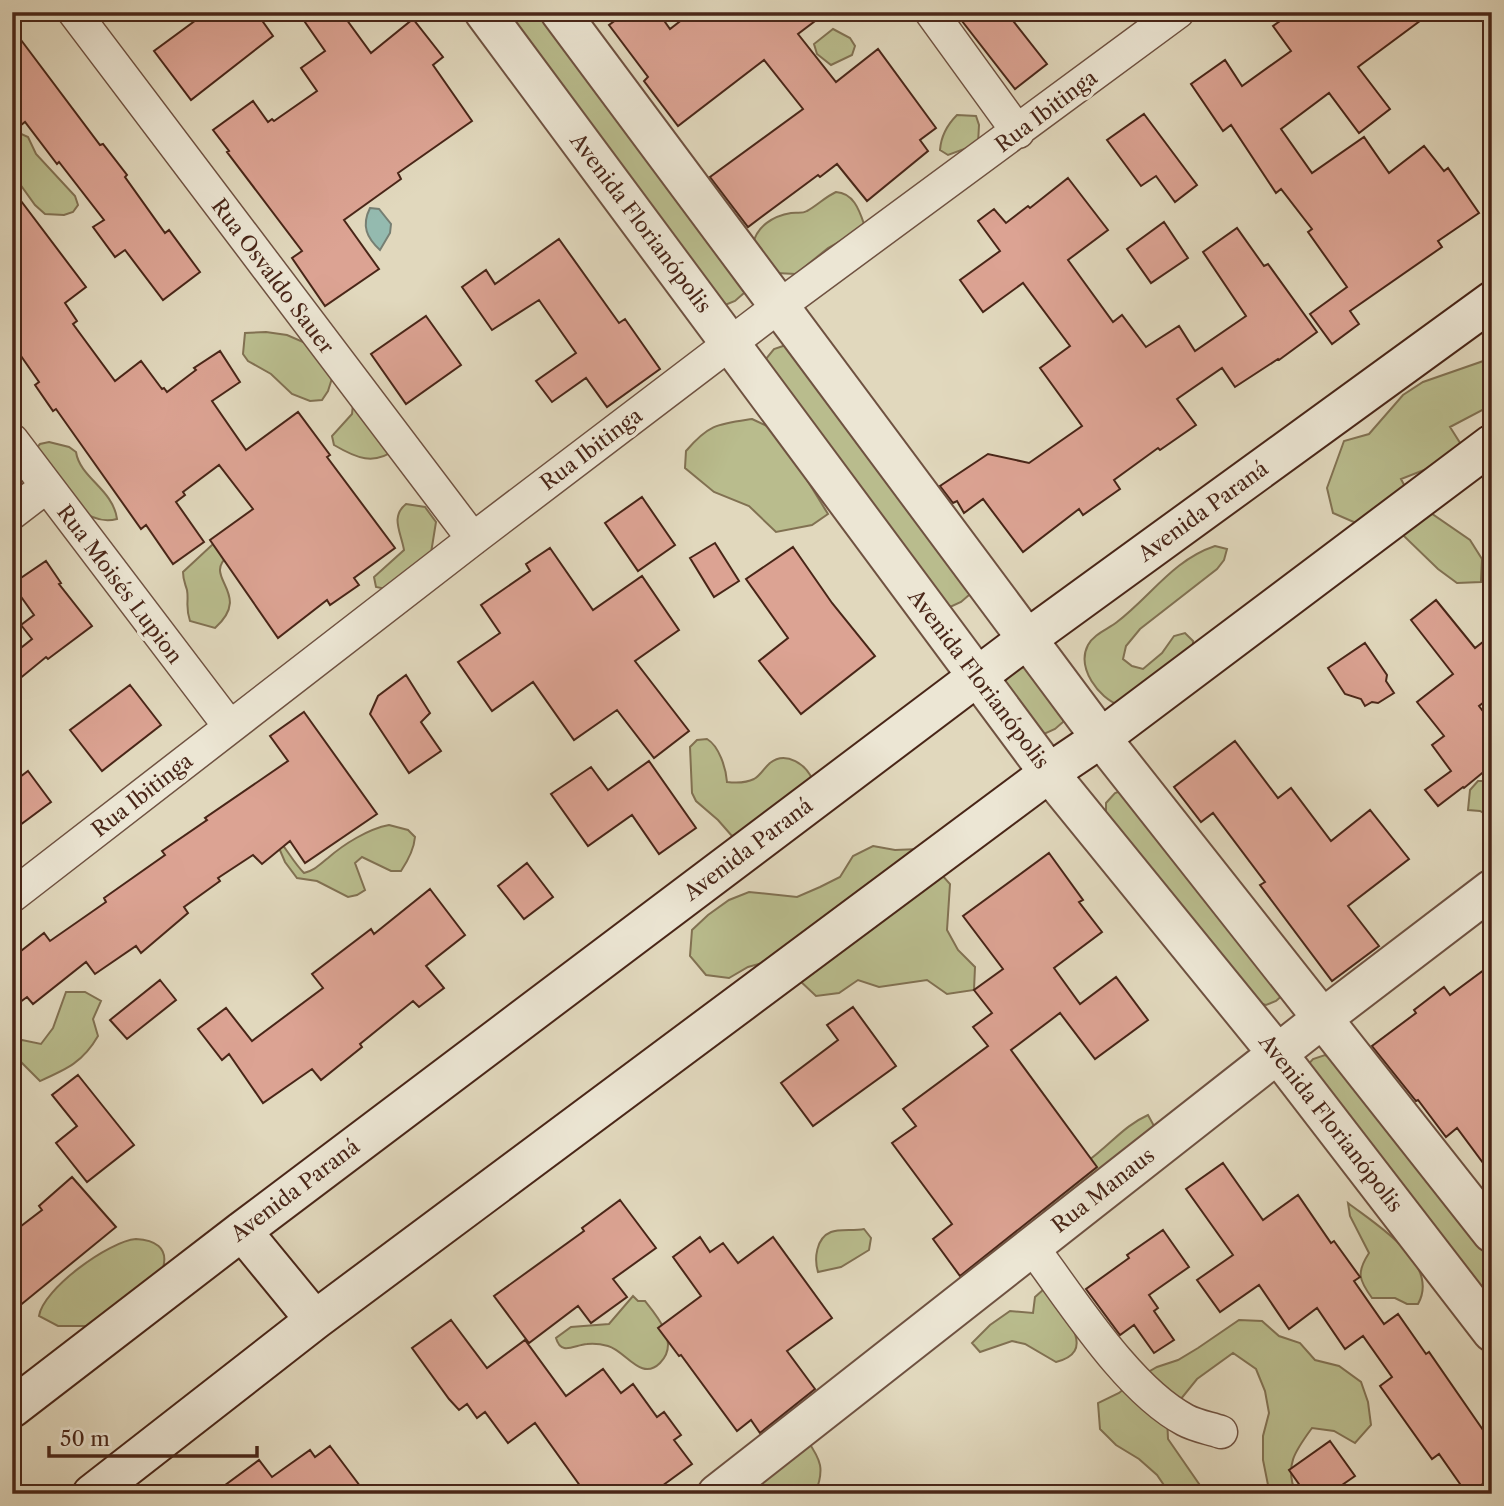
<svg xmlns="http://www.w3.org/2000/svg" width="1504" height="1506" font-family="'Libre Caslon Text',serif">
  <style>
    .green { fill: #b9bc8d; stroke: #817152; stroke-width: 2 }
    .water { fill: #94baaf; stroke: #767f73; stroke-width: 2 }
    .building { fill: #dca393; stroke: #492618; stroke-width: 2 }
    .lines { fill: none; stroke-linecap: round; stroke-linejoin: round }
    .minor-casing { stroke: #6f5241; stroke-width: 35 }
    .tertiary-casing { stroke: #6f5241; stroke-width: 42 }
    .secondary-casing { stroke: #492618; stroke-width: 42 }
    .minor { stroke: #ece6d4; stroke-width: 32 }
    .tertiary { stroke: #ece6d4; stroke-width: 38 }
    .secondary { stroke: #ece6d4; stroke-width: 38 }
    .labels { text-anchor: middle; dominant-baseline: central; stroke-width: 7; stroke-linejoin: round; paint-order: stroke }
    .street-label { font-size: 21px; fill: #492618; stroke: #ece6d4 }
  </style>
  <rect width="100%" height="100%" fill="#e1d8bd"/>
  <filter id="stains"><feTurbulence type="fractalNoise" baseFrequency=".00286" numOctaves="4"/><feColorMatrix values="0 0 0 0 .2 0 0 0 0 .09 0 0 0 0 .02 0 0 0 .5 -.17"/></filter>
  <radialGradient id="worn" r=".72"><stop offset=".6" stop-color="#630" stop-opacity="0"/><stop offset="1" stop-color="#630" stop-opacity=".3"/></radialGradient>
  <path class="green" d="M501,12H546L745,281L744,293L735,301L725,305Z
    M833,29L850,38L855,46L852,55L831,65L817,54L814,44Z
    M957,115L976,116L979,125L978,144L948,155L940,150C941,136 947,125 957,115Z
    M12,123L19,133L28,137L36,154L75,196L78,205L73,212L64,215L45,214L35,205L12,173Z
    M836,192C853,193 859,209 864,224L853,234L828,248L796,274L776,273L753,244C757,226 773,216 791,213C797,212 802,214 807,211C818,205 825,197 836,192Z
    M266,332L287,335L317,348L334,372L328,391L322,400L310,401L292,394L271,374L248,361L243,354L245,333Z
    M786,345L970,583L969,595L961,602L950,607L765,360L774,349Z
    M1492,358V405L1450,427L1462,446L1424,470L1401,479L1412,500L1470,540L1482,559L1481,582L1457,583L1438,569L1404,536L1382,526L1356,523L1333,513L1327,488L1344,441L1369,434L1403,395L1423,382Z
    M354,394L396,449C374,466 356,458 334,445L332,436L352,414Z
    M752,419L769,427L796,462L828,514L812,525L776,532L749,506L714,492L685,468L686,451C709,424 718,424 752,419Z
    M49,442L69,447L76,452C80,478 113,489 117,519C79,529 53,477 34,451L40,444Z
    M406,504L425,507L436,522L431,553L386,589L376,587L374,577L404,550C401,532 390,517 406,504Z
    M220,540L228,556C201,578 254,593 215,628L190,621C185,607 189,601 187,590C185,583 183,580 183,572L212,545Z
    M1215,546L1227,549L1224,560L1217,569L1140,629L1126,646L1123,659L1132,666L1143,669L1162,653L1174,636L1185,633L1193,641V652L1119,705C1099,698 1076,668 1088,645C1094,634 1108,629 1117,622C1151,596 1173,560 1215,546Z
    M1027,666L1064,710L1063,722L1055,729L1044,734L1035,731L1006,693V680L1015,670Z
    M707,739C719,746 726,768 727,782C736,783 746,783 754,779C761,775 764,768 770,763C786,750 807,765 813,781L759,827L732,836L718,820L696,801L692,793L690,747L697,740Z
    M1478,781H1492V818L1480,811L1468,810L1470,790Z
    M1127,789L1285,993L1276,1001L1266,1005L1256,1002L1106,816V803L1115,793Z
    M389,825L408,830L415,837C414,849 407,862 401,871H391L362,857L355,863L365,890L357,895L348,897L317,881L297,878L285,862L273,834C285,845 292,861 304,873C315,870 319,865 328,858C344,844 368,829 389,825Z
    M873,846L895,850L919,849L950,884L947,930L958,950L975,967L974,990L947,994L927,980L879,987L858,980L839,993L816,996L798,979L795,954L748,967L729,978L706,975L690,956L692,930L708,915L729,900L749,892L797,897L820,887L840,877L853,856Z
    M66,992H85L101,1001L93,1019L98,1036C83,1062 67,1069 40,1081L12,1053V1042L22,1040L41,1044L53,1028Z
    M1325,1055L1335,1062L1492,1257V1313L1304,1069L1313,1059Z
    M1148,1115L1154,1126L1155,1138L1044,1223C1043,1187 1076,1172 1099,1152C1116,1138 1128,1124 1148,1115Z
    M1348,1203C1375,1224 1441,1263 1418,1304H1407L1395,1298H1372C1359,1280 1356,1273 1369,1253L1350,1216Z
    M864,1229L871,1238L869,1250L841,1267L818,1272C814,1259 816,1238 831,1232C839,1229 854,1231 864,1229Z
    M136,1239C154,1240 169,1247 163,1268L89,1326H58L39,1316C43,1289 109,1241 136,1239Z
    M1044,1289C1059,1309 1102,1351 1056,1362L1025,1344L1012,1341L980,1352L972,1343L990,1325L1010,1311L1033,1313L1035,1297Z
    M633,1296L638,1301H645C658,1317 680,1343 660,1363C641,1382 626,1351 608,1346C601,1344 595,1343 587,1344C574,1345 561,1356 556,1338L571,1327L609,1324Z
    M1239,1320L1262,1321L1279,1336L1300,1343L1315,1360L1339,1366L1361,1382L1368,1402L1371,1425L1355,1443L1334,1431L1312,1428C1295,1451 1284,1466 1296,1494H1273L1268,1485L1263,1460V1436L1269,1413L1265,1391L1256,1369L1233,1353L1197,1379L1167,1416L1168,1439L1206,1494H1170L1157,1475L1139,1459L1116,1445L1100,1429L1098,1403L1119,1393L1136,1379L1157,1367L1178,1360L1198,1348Z
    M807,1440C821,1460 825,1469 815,1494H755L754,1483Z"/>
  <path class="water" d="M370,208L379,209L391,224L390,233L380,250C367,238 361,226 370,208Z"/>
  <path class="building" d="M207,12H256L273,36L191,100L154,51Z
    M298,12H341L371,53L413,19L443,57L433,65L472,121L398,173L401,179L344,220L379,269L325,306L292,258L302,251L227,152L229,151L213,130L253,101L268,122L272,119L274,121L317,91L301,68L325,51Z
    M627,12H658L670,29L692,12H827L798,34L836,82L878,49L936,128L920,140L928,151L867,201L837,164L820,177L818,175L748,227L710,177L803,109L764,60L678,126L644,81L648,77L609,25Z
    M955,12H1006L1047,64L1015,89Z
    M1293,12H1432L1358,67L1390,109L1359,133L1329,93L1281,129L1312,173L1364,137L1389,173L1424,146L1444,171L1448,168L1479,213L1438,241L1442,247L1350,311L1359,324L1332,344L1310,314L1347,287L1308,232L1312,229L1281,189L1276,193L1231,125L1223,131L1191,84L1225,60L1242,86L1291,51L1273,26Z
    M12,28L100,145L103,144L127,175L125,177L165,233L169,230L200,272L163,300L125,250L115,257L93,227L104,220L59,162L57,164L25,122L21,125L12,113Z
    M1144,114L1197,185L1175,202L1156,176L1141,186L1107,140Z
    M1068,178L1108,230L1068,260L1113,322L1122,315L1146,347L1179,326L1195,351L1246,316L1203,252L1237,228L1264,266L1268,264L1317,332L1279,360L1278,359L1235,387L1222,368L1177,399L1196,425L1160,450L1158,448L1114,480L1120,489L1083,515L1079,509L1023,552L983,499L964,513L957,501L953,503L940,486L988,454L1029,463L1082,426L1040,368L1070,346L1023,283L983,312L960,280L1000,251L978,221L994,209L1006,223L1028,206L1030,208Z
    M12,189L86,287L65,303L77,321L73,324L115,381L141,361L162,389L164,388L167,392L196,370L194,368L220,351L240,382L212,401L246,450L298,412L330,455L327,457L395,548L354,578L359,585L330,605L327,600L278,638L210,540L253,509L219,465L183,492L185,495L176,502L204,542L173,564L146,525L141,529L56,409L53,411L35,385L39,382L12,343Z
    M1164,222L1188,258L1151,283L1127,249Z
    M559,239L619,323L625,319L660,369L607,407L586,378L552,402L536,381L576,353L539,300L492,330L462,287L486,270L495,284Z
    M426,316L461,365L406,404L371,354Z
    M642,497L675,545L638,571L605,523Z
    M715,543L739,581L714,597L690,558Z
    M793,547L832,603L875,656L801,714L759,661L788,638L746,579Z
    M550,548L593,610L642,576L679,630L635,661L689,731L654,758L617,710L574,740L533,682L492,711L458,662L500,633L481,605L530,571L526,564Z
    M46,561L61,583L59,584L92,626L48,659L46,657L12,685V655L32,639L21,625L34,615L12,584Z
    M1436,600L1475,648L1492,635V696L1479,706L1492,723V765L1464,788L1463,787L1438,806L1425,790L1451,771L1432,745L1444,736L1417,702L1453,674L1411,620Z
    M1365,643L1387,675L1386,681L1394,693L1378,703L1372,702L1365,706L1361,699L1345,694L1328,668Z
    M406,675L430,713L421,722L441,751L409,773L370,714L378,696Z
    M130,685L161,725L102,771L70,730Z
    M304,712L377,814L305,863L290,841L262,864L253,855L218,878L220,881L184,907L188,913L141,953L136,946L95,974L86,962L33,1004L27,997L12,1008V958L44,933L50,941L106,902L104,898L165,855L162,851L207,820L205,818L288,761L270,736Z
    M1235,741L1278,798L1291,788L1331,841L1370,810L1409,859L1348,906L1379,946L1332,981L1260,885L1265,882L1213,813L1201,822L1174,787Z
    M649,761L696,828L659,854L632,815L588,846L551,794L591,767L608,790Z
    M28,771L51,802L12,831V783Z
    M1049,853L1083,900L1079,902L1102,932L1054,968L1080,1004L1116,977L1148,1020L1095,1059L1060,1013L1011,1050L1097,1167L960,1276L933,1239L952,1224L892,1143L916,1126L903,1109L988,1046L973,1027L992,1013L974,990L1003,969L963,916Z
    M527,863L553,897L524,919L498,886Z
    M430,889L465,935L426,966L444,988L419,1007L413,1001L360,1044L362,1047L321,1080L312,1069L263,1103L229,1054L222,1060L198,1029L226,1008L252,1041L323,988L312,974L371,929L374,934Z
    M1492,964V1175L1457,1128L1446,1137L1418,1100L1416,1101L1372,1046L1416,1013L1414,1010L1444,987L1450,995Z
    M160,980L176,1000L127,1039L110,1020Z
    M853,1007L896,1066L813,1126L781,1083L838,1040L827,1025Z
    M78,1075L134,1145L87,1182L56,1143L77,1126L52,1095Z
    M1223,1163L1263,1220L1298,1195L1331,1243L1334,1241L1360,1277L1354,1281L1384,1324L1398,1314L1426,1354L1429,1352L1492,1443V1478L1467,1494L1439,1454L1432,1459L1380,1386L1392,1377L1363,1336L1345,1349L1317,1308L1289,1329L1259,1285L1220,1312L1197,1280L1233,1255L1186,1189Z
    M72,1177L116,1227L12,1312V1233L42,1210L39,1206Z
    M620,1200L656,1248L613,1279L627,1297L591,1323L578,1306L529,1343L494,1296L584,1231L582,1228Z
    M1163,1230L1189,1267L1149,1295L1158,1308L1154,1311L1174,1340L1154,1353L1134,1325L1120,1335L1086,1289L1129,1258L1127,1255Z
    M700,1237L710,1252L723,1243L738,1263L773,1237L832,1318L787,1351L815,1389L760,1433L751,1420L737,1431L681,1355L679,1356L658,1328L701,1296L673,1257Z
    M451,1320L487,1368L525,1340L566,1396L603,1369L621,1393L633,1384L657,1417L664,1412L681,1435L674,1440L692,1464L651,1494H586L535,1423L508,1443L485,1412L477,1418L467,1404L459,1410L449,1399L412,1348Z
    M1330,1441L1355,1476L1329,1494H1306L1289,1470Z
    M330,1446L366,1494H213L259,1460L272,1477L310,1450L315,1457Z"/>
  <g class="lines">
    <g class="minor-casing">
      <path id="minor" d="M74,12L473,539
        M931,12L1018,132
        M12,440L230,727
        M12,513L46,487
        M12,896L473,539L778,307L1178,12
        M1032,1247C1072,1300 1127,1389 1185,1420C1196,1426 1209,1428 1221,1432"/>
    </g>
    <g class="tertiary-casing">
      <path id="tertiary" d="M484,12L1049,773L1277,1053L1492,1332
        M560,12L1101,738L1492,1233
        M717,1494L1323,1018L1492,889"/>
    </g>
    <g class="secondary-casing">
      <path id="secondary" d="M242,1231L315,1320
        M12,1408L242,1231L1027,639L1492,301
        M92,1494L315,1320L1049,773L1101,738L1492,444"/>
    </g>
    <use href="#minor" class="minor"/>
    <use href="#tertiary" class="tertiary"/>
    <use href="#secondary" class="secondary"/>
  </g>
  <g class="labels">
    <g class="street-label">
      <text transform="translate(1046 111) rotate(-37)">Rua Ibitinga</text>
      <text transform="translate(641 223) rotate(53)">Avenida Florianópolis</text>
      <text transform="translate(273 276) rotate(53)">Rua Osvaldo Sauer</text>
      <text transform="translate(591 449) rotate(-37)">Rua Ibitinga</text>
      <text transform="translate(1203 511) rotate(-36)">Avenida Paraná</text>
      <text transform="translate(120 584) rotate(53)">Rua Moisés Lupion</text>
      <text transform="translate(979 679) rotate(53)">Avenida Florianópolis</text>
      <text transform="translate(142 795) rotate(-38)">Rua Ibitinga</text>
      <text transform="translate(748 849) rotate(-37)">Avenida Paraná</text>
      <text transform="translate(1331 1123) rotate(52)">Avenida Florianópolis</text>
      <text transform="translate(295 1190) rotate(-37)">Avenida Paraná</text>
      <text transform="translate(1103 1190) rotate(-38)">Rua Manaus</text>
    </g>
  </g>
  <rect width="1504" height="1506" fill="none" stroke="#e1d8bd" stroke-width="42"/>
  <rect x="14" y="14" width="1476" height="1478" fill="none" stroke="#492618" stroke-width="3.5"/>
  <rect x="21" y="21" width="1462" height="1464" fill="none" stroke="#492618" stroke-width="2"/>
  <path d="M49 1446v10h208v-10" fill="none" stroke="#492618" stroke-width="3.5"/>
  <text x="60" y="1446" font-size="21" fill="#492618" stroke="#ece6d4" stroke-width="5" paint-order="stroke">50 m</text>
  <rect width="100%" height="100%" filter="url(#stains)"/>
  <rect width="100%" height="100%" fill="url(#worn)"/>
</svg>
